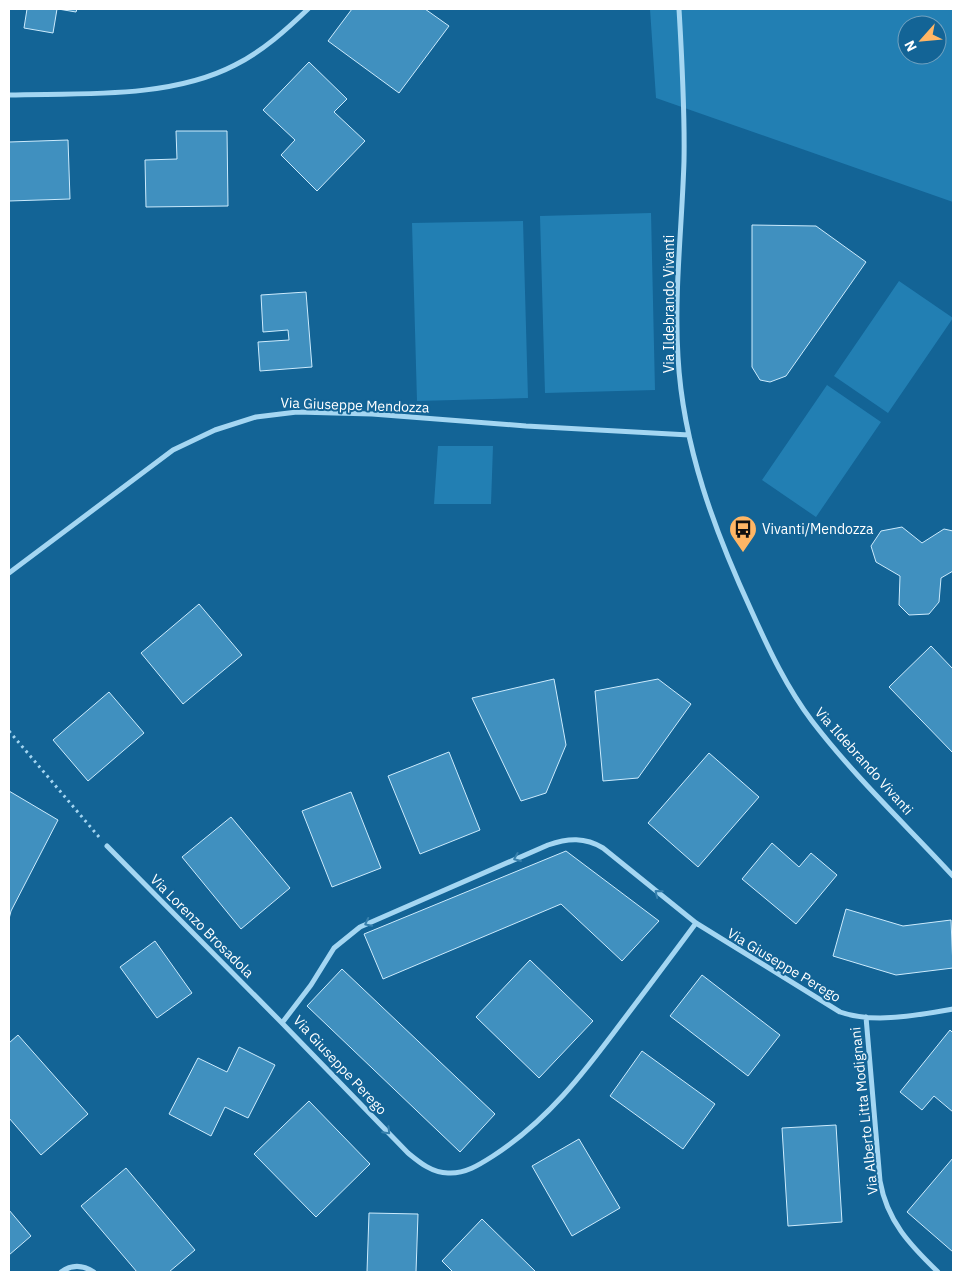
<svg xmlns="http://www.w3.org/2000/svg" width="962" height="1281" font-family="'IBM Plex Sans',sans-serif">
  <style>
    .green { fill: #227fb3; fill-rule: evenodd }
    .building { fill: #4090bf; stroke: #ccebfd }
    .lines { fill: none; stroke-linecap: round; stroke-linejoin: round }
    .path { stroke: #a4d6f2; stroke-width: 3; stroke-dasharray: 2.5 4; stroke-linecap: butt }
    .street { stroke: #a4d6f2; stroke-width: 5 }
    .oneway { stroke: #3780ad }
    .labels { text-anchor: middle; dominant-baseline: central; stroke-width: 4; stroke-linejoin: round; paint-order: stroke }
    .street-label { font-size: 14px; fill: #fff; stroke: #136496 }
    .poi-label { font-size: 14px; fill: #fff; stroke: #136496; text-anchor: start }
  </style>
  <rect width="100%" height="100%" fill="#136496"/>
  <path class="green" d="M650,9H953V202L656,98ZM907,25H937V55H907Z
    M651,213L655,390L545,393L540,216Z
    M523,221L528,398L417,401L412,223Z
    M899,281L953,318L888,413L834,376Z
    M827,385L881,422L816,517L762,480Z
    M438,446H493L491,504H434Z"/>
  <path class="building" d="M27,9H57L53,33L24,28Z
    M58,9H77L76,12Z
    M352,9H425L449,26L399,93L328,41Z
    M309,62L347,99L334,112L365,141L317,191L281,155L295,140L263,110Z
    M176,131H227L228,206L146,207L145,160L177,159Z
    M68,140L70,199L9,201V142Z
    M752,225L816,226L866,262L786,376L770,382L760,380L752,367Z
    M306,292L312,367L260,371L258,342L289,340L288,330L263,332L261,295Z
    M902,527L922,543L944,529L953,531V571L941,578L939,602L929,614L909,615L899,605L900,576L876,562L871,546L881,531Z
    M199,604L242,655L183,704L141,653Z
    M931,646L953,669V753L889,687Z
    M554,679L566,745L546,793L521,801L472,698Z
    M658,679L691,704L638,778L603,781L595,691Z
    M109,692L144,733L88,781L53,740Z
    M449,752L480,830L420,854L388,776Z
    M709,753L759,797L698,867L648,823Z
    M9,791L58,820L11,911L9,919Z
    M351,792L381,868L332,887L302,811Z
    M231,817L290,888L241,929L182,857Z
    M772,843L799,867L811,853L837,875L796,924L742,879Z
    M566,851L659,921L622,961L561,904L383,979L364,934Z
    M846,909L903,926L951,920L953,968L896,975L833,956Z
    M155,941L192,993L157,1018L120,967Z
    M530,960L593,1021L539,1078L476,1017Z
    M342,969L495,1114L460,1152L307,1006Z
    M702,975L780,1035L748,1076L670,1016Z
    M950,1030L953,1033V1112L934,1096L922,1110L900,1092Z
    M18,1035L88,1114L41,1155L9,1118V1043Z
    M239,1047L275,1065L248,1118L225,1107L211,1136L169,1114L198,1058L227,1072Z
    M642,1051L715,1104L683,1149L610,1096Z
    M309,1101L370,1164L316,1217L254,1154Z
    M836,1125L842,1222L788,1226L782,1128Z
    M579,1139L620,1208L572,1236L532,1166Z
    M953,1158V1252L907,1212Z
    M126,1168L195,1250L169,1272H137L81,1206Z
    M9,1210L31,1236L9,1255Z
    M369,1213L418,1214L416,1272H367Z
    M482,1219L536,1272H453L442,1261Z"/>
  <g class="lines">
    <path class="path" d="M9,731L99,837"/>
    <path class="street" d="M679,9C682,60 685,110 684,161C682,227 674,292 678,357C683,447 715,532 752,612C769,650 787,688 812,721C854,776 906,825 953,876
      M9,95C80,93 170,99 235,65C263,51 286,30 308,9
      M9,573L173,450L215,430L256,417L297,412L372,414L526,426L689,435
      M107,846L282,1023
      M696,923C671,957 646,990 621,1023C583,1074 547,1121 493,1156C479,1165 465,1174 448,1173C432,1173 419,1162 408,1153L282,1023L311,985L334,948L360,927L548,845C568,838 585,837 603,848L696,923L840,1012C875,1024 917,1015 953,1009
      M866,1017L880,1181C887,1221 910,1245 938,1272
      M61,1272C72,1264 83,1265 94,1272"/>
  </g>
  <defs><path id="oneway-chevron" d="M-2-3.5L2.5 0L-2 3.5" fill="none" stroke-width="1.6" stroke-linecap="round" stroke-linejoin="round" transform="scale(1.25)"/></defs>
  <g class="oneway">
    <use href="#oneway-chevron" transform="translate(517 858) rotate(157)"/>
    <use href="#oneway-chevron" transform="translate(658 893) rotate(-141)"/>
    <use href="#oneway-chevron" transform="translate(368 923) rotate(153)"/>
    <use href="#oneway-chevron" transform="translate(387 1131) rotate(46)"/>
  </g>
  <defs>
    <g id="bus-pin" transform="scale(1.4375)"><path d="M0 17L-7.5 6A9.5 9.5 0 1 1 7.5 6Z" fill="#ffb665" stroke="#136496"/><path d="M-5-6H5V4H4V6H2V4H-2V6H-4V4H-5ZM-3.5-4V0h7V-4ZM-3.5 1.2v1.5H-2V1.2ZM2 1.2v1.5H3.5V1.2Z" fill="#111"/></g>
  </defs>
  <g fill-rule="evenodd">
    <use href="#bus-pin" x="743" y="529"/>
  </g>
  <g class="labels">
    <g class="street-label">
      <text transform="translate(669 304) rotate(-90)">Via Ildebrando Vivanti</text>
      <text transform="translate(355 405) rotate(2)">Via Giuseppe Mendozza</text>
      <text transform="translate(864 761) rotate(48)">Via Ildebrando Vivanti</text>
      <text transform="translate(202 926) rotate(45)">Via Lorenzo Brosadola</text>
      <text transform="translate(784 965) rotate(31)">Via Giuseppe Perego</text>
      <text transform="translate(340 1065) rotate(47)">Via Giuseppe Perego</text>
      <text transform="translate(864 1111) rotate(-96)">Via Alberto Litta Modignani</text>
    </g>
    <g class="poi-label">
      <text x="762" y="529">Vivanti/Mendozza</text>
    </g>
  </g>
  <rect width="962" height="1281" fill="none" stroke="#ffffff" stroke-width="20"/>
  <g transform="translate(922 40) rotate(243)"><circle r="24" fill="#136496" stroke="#71a2c0"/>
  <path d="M0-4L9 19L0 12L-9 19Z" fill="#ffb665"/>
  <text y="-8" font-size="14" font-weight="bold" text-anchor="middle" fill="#ffffff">N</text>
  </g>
</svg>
